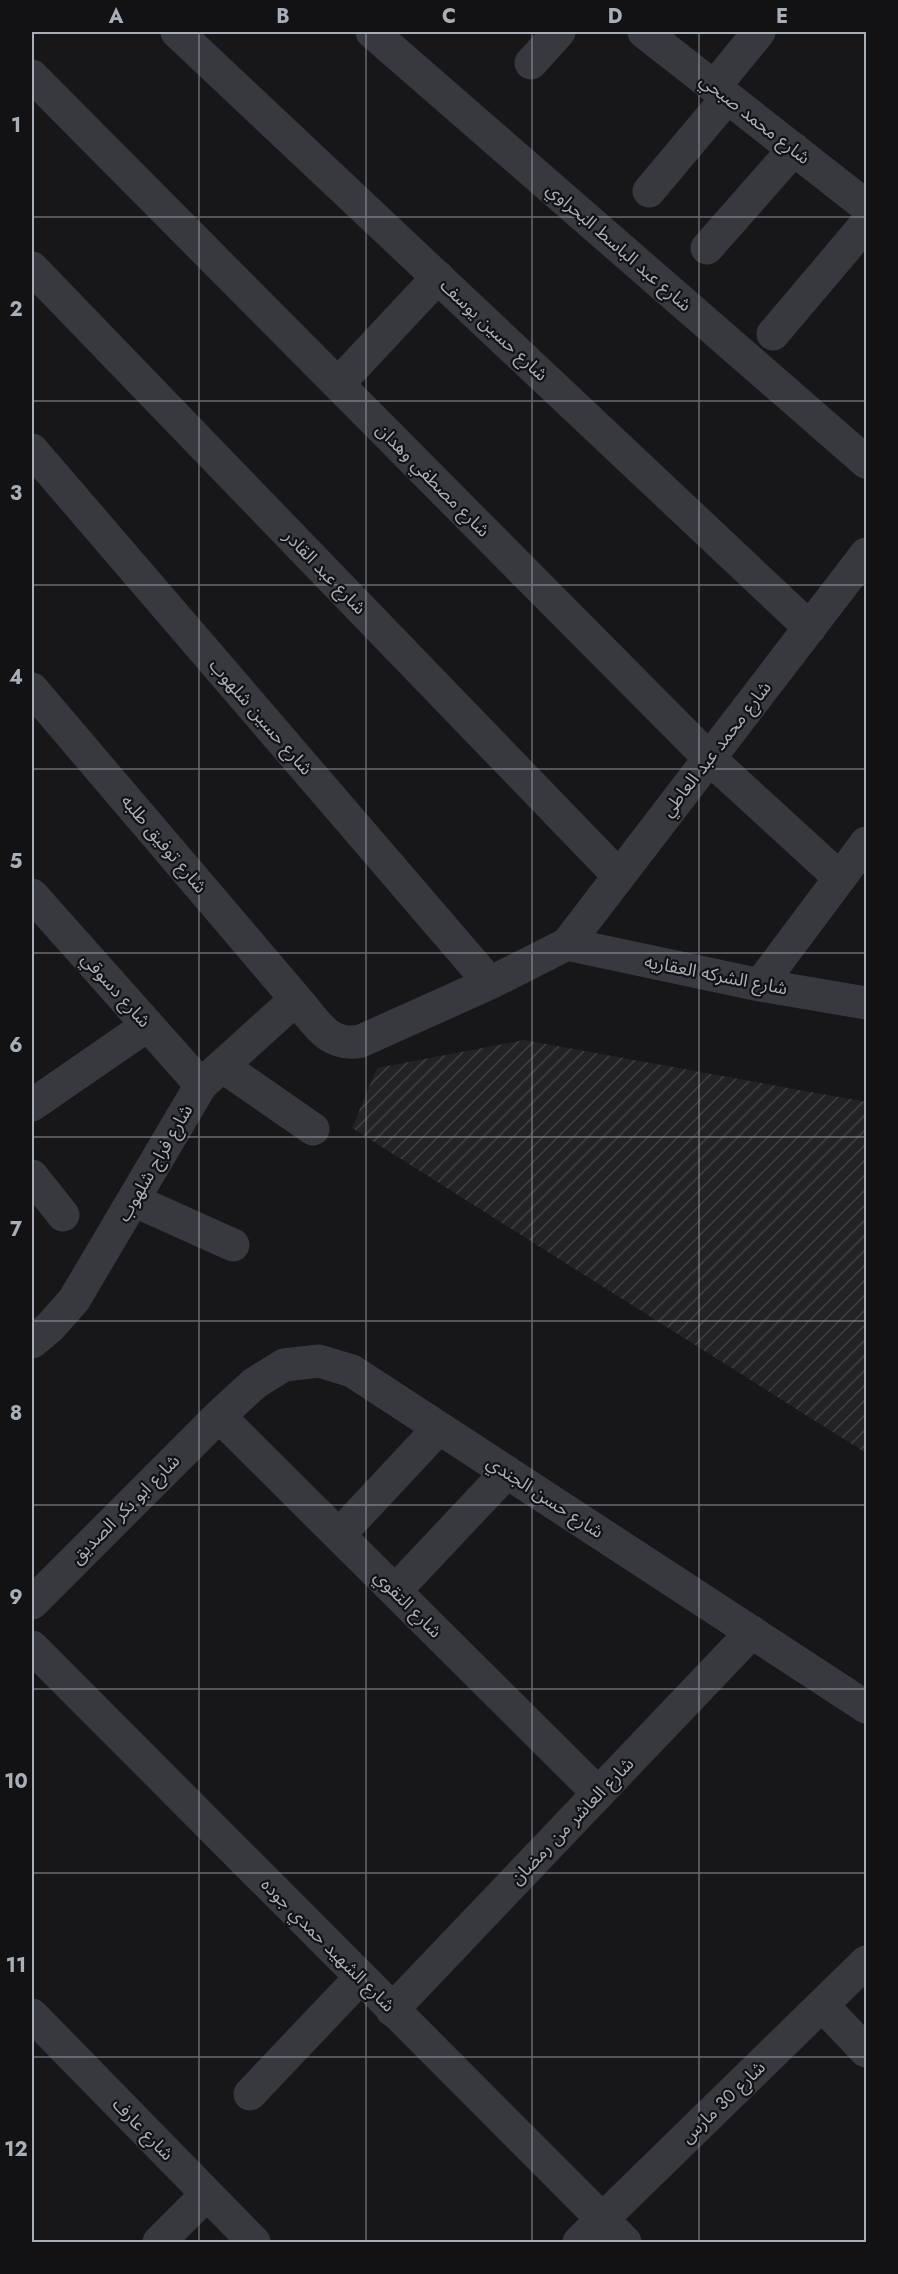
<svg xmlns="http://www.w3.org/2000/svg" width="898" height="2274" font-family="Jost,'Noto Sans Arabic',sans-serif">
  <style>
    .industrial { fill: url(#industrial-furrows) }
    .lines { fill: none; stroke-linecap: round; stroke-linejoin: round }
    .minor { stroke: #38393e; stroke-width: 33 }
    .grid { fill: none; stroke: #a9afb8; stroke-width: 1.5; stroke-opacity: 0.55 }
    .labels { text-anchor: middle; dominant-baseline: central; stroke-width: 4.5; stroke-linejoin: round; paint-order: stroke }
    .street-label { font-size: 18px; fill: #a9afb8; stroke: #121214 }
    .neatline { fill: none; stroke: #a9afb8; stroke-width: 2 }
    .grid-label { font-size: 20px; text-anchor: middle; font-weight: bold; fill: #a9afb8 }
  </style>
  <defs>
    <pattern id="industrial-furrows" width="10" height="10" patternUnits="userSpaceOnUse" patternTransform="scale(1.5)"><rect width="10" height="10" fill="#232326"/><path d="M-1 1l2-2M0 10L10 0M9 11l2-2" fill="none" stroke="#404043"/></pattern>
  </defs>
  <rect width="100%" height="100%" fill="#171719"/>
  <path class="industrial" d="M524,1040L866,1102V1453L352,1128L377,1068Z"/>
  <g class="lines">
    <path class="minor" d="M177,32L810,628
      M372,32L866,462
      M644,32L866,206
      M531,63L559,32
      M32,76L709,758L840,878
      M714,87L759,32
      M649,191L727,98
      M707,248L794,149
      M32,268L619,876
      M773,334L866,224
      M338,384L438,277
      M32,450L490,983
      M32,689L296,999C316,1022 328,1048 361,1041L490,983L567,944L866,554
      M32,895L201,1085
      M567,944L760,985L866,1003
      M760,985L866,843
      M222,1066L313,1129
      M32,1105L148,1025
      M32,1176L63,1215
      M133,1200L233,1245
      M32,1342L50,1327L74,1300L201,1085L296,999
      M219,1416L598,1793
      M339,1535L439,1428
      M395,1591L507,1472
      M32,1603L219,1416L255,1383L284,1365L319,1361L352,1371L866,1707
      M32,1647L625,2242
      M822,2005L866,2051
      M392,2010L752,1632
      M32,2015L254,2242
      M250,2094L360,1978
      M159,2242L207,2194
      M579,2242L866,1962"/>
  </g>
  <path class="grid" d="M199,32V2242M366,32V2242M532,32V2242M699,32V2242M32,217H866M32,401H866M32,585H866M32,769H866M32,953H866M32,1137H866M32,1321H866M32,1505H866M32,1689H866M32,1873H866M32,2057H866"/>
  <g class="labels">
    <g class="street-label">
      <text transform="translate(755 119) rotate(38)">شارع محمد صبحي</text>
      <text transform="translate(619 247) rotate(41)">شارع عبد الباسط البحراوي</text>
      <text transform="translate(494 330) rotate(43)">شارع حسين يوسف</text>
      <text transform="translate(433 480) rotate(45)">شارع مصطفي وهدان</text>
      <text transform="translate(325 572) rotate(46)">شارع عبد القادر</text>
      <text transform="translate(261 717) rotate(49)">شارع حسين شلهوب</text>
      <text transform="translate(716 749) rotate(-52)">شارع محمد عبد العاطي</text>
      <text transform="translate(164 844) rotate(50)">شارع توفيق طلبه</text>
      <text transform="translate(716 975) rotate(11)">شارع الشركه العقاريه</text>
      <text transform="translate(116 990) rotate(48)">شارع دسوقي</text>
      <text transform="translate(155 1163) rotate(-60)">شارع فراج شلهوب</text>
      <text transform="translate(545 1497) rotate(33)">شارع حسن الجندي</text>
      <text transform="translate(125 1509) rotate(-45)">شارع ابو بكر الصديق</text>
      <text transform="translate(408 1604) rotate(45)">شارع التقوي</text>
      <text transform="translate(572 1821) rotate(-46)">شارع العاشر من رمضان</text>
      <text transform="translate(328 1945) rotate(45)">شارع الشهيد حمدي جوده</text>
      <text transform="translate(723 2102) rotate(-44)">شارع 30 مارس</text>
      <text transform="translate(143 2129) rotate(46)">شارع عارف</text>
    </g>
  </g>
  <rect width="898" height="2274" fill="none" stroke="#121214" stroke-width="66"/>
  <rect x="33" y="33" width="832" height="2208" class="neatline"/>
  <g class="grid-label">
    <text x="116" y="23">A</text>
    <text x="283" y="23">B</text>
    <text x="449" y="23">C</text>
    <text x="615" y="23">D</text>
    <text x="782" y="23">E</text>
    <text x="16" y="132">1</text>
    <text x="16" y="316">2</text>
    <text x="16" y="500">3</text>
    <text x="16" y="684">4</text>
    <text x="16" y="868">5</text>
    <text x="16" y="1052">6</text>
    <text x="16" y="1236">7</text>
    <text x="16" y="1420">8</text>
    <text x="16" y="1604">9</text>
    <text x="16" y="1788">10</text>
    <text x="16" y="1972">11</text>
    <text x="16" y="2156">12</text>
  </g>
</svg>
